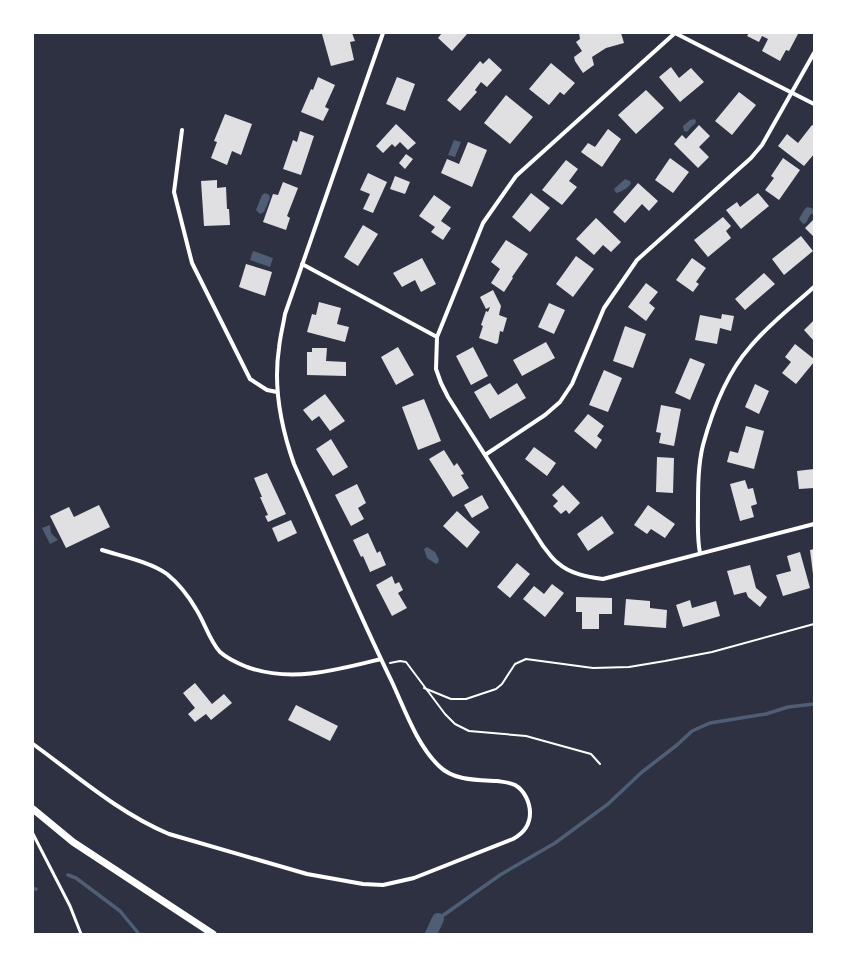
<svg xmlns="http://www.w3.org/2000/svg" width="847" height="967" font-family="Montserrat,sans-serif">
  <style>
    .water { fill: #4f5d75 }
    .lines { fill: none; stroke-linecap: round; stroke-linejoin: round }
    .stream { stroke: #4f5d75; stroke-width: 3.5 }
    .canal { stroke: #4f5d75; stroke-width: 12 }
    .building { fill: #e0e0e3 }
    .path { stroke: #fff; stroke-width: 2 }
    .service { stroke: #fff; stroke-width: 3 }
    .minor { stroke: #fff; stroke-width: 4 }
    .tertiary { stroke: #fff; stroke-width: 7 }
  </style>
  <rect width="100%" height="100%" fill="#2d3142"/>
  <path class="water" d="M695,119L696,121L695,124L692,126L687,132L684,131L683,126L690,120Z
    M454,140L461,142L455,157L448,155Z
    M625,179L630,181L631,183C629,188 621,192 616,193L614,189Z
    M265,193L269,195L270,198L264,212L260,214L256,210L262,195Z
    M807,207L812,208L814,213L810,215L806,223L803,224L799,219L804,210Z
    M253,251L273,258L270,267L250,260Z
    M50,525L51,533L58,540L50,544L42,528Z
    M427,547L435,552L439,560L438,563L436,564L427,558L424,549Z"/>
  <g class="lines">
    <path class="stream" d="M68,875L76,878L120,911L139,934
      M33,889H36
      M429,934L438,919L500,875L555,843L608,804L642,772L677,745L692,731L710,723L766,714L788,707L814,704"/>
    <path class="canal" d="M431,934L438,919"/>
  </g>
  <path class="building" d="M325,33H352L355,41L350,42L354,60L331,66L322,34Z
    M442,33H468L452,51L438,38Z
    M579,33H621L624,43L606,48L592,57L594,65L583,73L575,61L574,57L582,51L576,42L580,39Z
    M749,33H796L798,34L789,51L786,50L780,61L762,51L768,39L762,36L759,42L747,36Z
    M489,58L502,70L487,87L481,82L475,90L477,92L460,111L447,100L480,61L483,64Z
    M551,63L575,83L564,95L560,92L549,105L529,89Z
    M671,67L679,78L691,68L704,82L680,102L659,77Z
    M318,77L335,85L325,107L329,109L323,121L301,112L311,89L313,90Z
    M397,77L415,84L405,111L386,104Z
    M646,90L664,108L636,134L618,115Z
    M739,92L756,105L732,135L715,121Z
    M506,95L533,117L510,144L484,123Z
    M225,114L252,124L241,155L232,151L227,165L211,158L217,142L214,141Z
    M396,124L416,143L408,150L400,142L395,147L392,144L383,153L376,146Z
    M699,125L710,136L699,147L709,157L698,168L674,144L682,135L686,139Z
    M812,125L814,126V154L804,166L778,146L787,134L798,143Z
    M608,129L621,139L602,167L581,152L588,143L595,147Z
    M300,131L314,136L301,175L283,169L293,140L297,142Z
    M468,142L487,150L472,187L441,173L447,159L459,164Z
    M406,154L413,159L405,169L399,163Z
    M670,158L689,172L673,193L655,180Z
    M783,158L800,170L779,200L765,190L774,178L771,176Z
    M566,160L578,169L569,181L577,187L562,205L542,190Z
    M368,173L387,182L373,213L363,209L370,194L360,190Z
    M395,176L410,182L405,194L390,189Z
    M217,180V188L226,187L227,209H229L230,225L204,226L201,181Z
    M283,182L298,188L287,216L290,218L286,230L263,222L273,194L278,195Z
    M638,183L658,201L649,211L642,204L625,223L613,212Z
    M531,193L550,208L530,232L512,217Z
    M758,193L769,206L741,229L726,210L737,202L740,207Z
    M434,195L451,207L441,221L451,228L443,240L431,232L435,227L419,216Z
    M723,217L731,226L726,231L731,238L708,257L694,240Z
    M596,218L621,242L611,252L603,245L594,255L576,239Z
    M814,219V237L805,228Z
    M363,225L378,234L358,266L344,257Z
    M801,236L813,251L784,275L772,259Z
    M506,240L528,254L512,277L513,278L504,292L491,283L500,269L491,262Z
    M576,256L594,269L573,297L556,284Z
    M422,258L436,284L421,292L415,280L402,287L393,273Z
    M692,258L706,268L696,282L699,284L693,292L676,280Z
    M246,264L272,272L265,296L239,287Z
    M764,273L775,284L745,310L735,299Z
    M646,283L658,292L649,303L655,308L646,321L628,307Z
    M493,290L501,306L499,315L507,318L503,332L500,331L498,343L496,344L479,338L483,326L481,325L486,311L488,312L490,307L486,309L480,297Z
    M319,302L341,308L337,324L349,327L345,342L307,332L312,314L316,315Z
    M549,303L565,310L554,334L538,327Z
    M722,314L734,316L731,331L720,328L717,344L695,340L700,315L721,319Z
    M814,320V341L804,330Z
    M625,326L646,334L633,368L613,361Z
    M546,342L555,358L522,376L513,360Z
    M795,344L814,359V362L796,384L782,373L791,362L785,357Z
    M398,347L414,375L396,385L381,357Z
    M473,347L488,376L471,385L456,356Z
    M312,348H327L326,361L346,362V376L307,375V352H312Z
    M690,358L705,364L690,400L675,393Z
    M604,370L622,378L608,412L589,405Z
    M490,383L498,395L517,383L526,398L490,419L474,392Z
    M755,384L769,391L759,414L745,407Z
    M325,394L345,421L330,431L319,416L312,421L303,410Z
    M424,399L441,441L418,450L402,407Z
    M661,405L681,409L674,446L659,443L661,433L656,432Z
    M588,414L604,426L597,436L602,440L596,449L574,431Z
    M746,426L764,431L754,469L727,462L730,451L738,453Z
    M331,439L348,467L333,476L316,449Z
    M534,447L556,463L547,476L525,459Z
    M444,450L454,466L457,463L464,474L461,475L469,488L453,497L429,459Z
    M657,457L674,458L673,493L656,492Z
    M814,469V488L799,489L797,471Z
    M267,473L286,514L268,522L265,516L268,515L260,497H262L254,478Z
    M745,480L748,489L753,488L757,504L751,506L754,517L740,521L730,484Z
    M357,484L366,503L358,508L364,519L351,526L335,495Z
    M563,485L580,503L569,514L566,510L561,514L553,506L558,501L552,495Z
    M482,495L489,508L472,518L464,505Z
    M99,505L110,527L66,548L50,516L69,507L74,517Z
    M648,505L675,524L665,538L651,529L647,534L634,525Z
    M457,511L480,532L467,548L443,526Z
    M602,516L614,533L588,551L577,534Z
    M291,520L297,533L278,542L272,528Z
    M368,533L377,553L380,551L386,565L370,572L363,556L361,557L353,540Z
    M814,549V574H813L810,550Z
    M800,552L810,588L783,596L776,575L791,571L787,556Z
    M517,563L530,574L510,598L497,587Z
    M750,565L756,588L767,597L760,607L748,597L746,592L734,595L727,571Z
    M392,576L395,584L399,582L403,590L398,593L407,608L392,616L376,585Z
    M552,584L564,593L545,617L523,599L534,586L544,594Z
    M576,597L612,598V614H599V629H582V612H576Z
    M626,599L650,601V608L667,610L666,628L624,625Z
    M690,600L692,608L716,601L720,616L683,627L676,605Z
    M195,683L212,704L224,694L232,703L211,720L206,714L195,722L188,714L195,708L183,693Z
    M296,705L338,726L330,741L288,720Z"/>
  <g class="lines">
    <path class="path" d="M390,663L400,661L406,662L445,714L455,724L469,731L526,736L591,754L600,764
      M424,688L451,699H466L496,689L502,684L515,664L526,659L593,668L629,667L665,661L712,652L814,624"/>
    <path class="service" d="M33,834L70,906L81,934"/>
    <path class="minor" d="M814,104L675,33L516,176L483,223L437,337L436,369L441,383L448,397L543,546C548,552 552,559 558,563C570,574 588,577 603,579L814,524
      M182,130L174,192L192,263L250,379L267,390L277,392
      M302,264L437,337
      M485,455L545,415L560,402L572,384L604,308L637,260L751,158L762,145L814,53
      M102,550C121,556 151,562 167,574C178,583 189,597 196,609C205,623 209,640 220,652C228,659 237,663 247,667C291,683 337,670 381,659
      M700,553C697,538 698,524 698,508C698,488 698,465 703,445C712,412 727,373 750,347C768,325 793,306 814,287
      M33,744C77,776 119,813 169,834L307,874L363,884L383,885L414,878L513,839C524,833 530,825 530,813C530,802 524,790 515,785C509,782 503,782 497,781C478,780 454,781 439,766C417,745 405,710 392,682C357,610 326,537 294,464C281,427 273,387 279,348C280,337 283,326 285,314L383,33"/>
    <path class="tertiary" d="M33,809L73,842L213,934"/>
  </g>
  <rect width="847" height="967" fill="none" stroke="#ffffff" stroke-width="68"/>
</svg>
